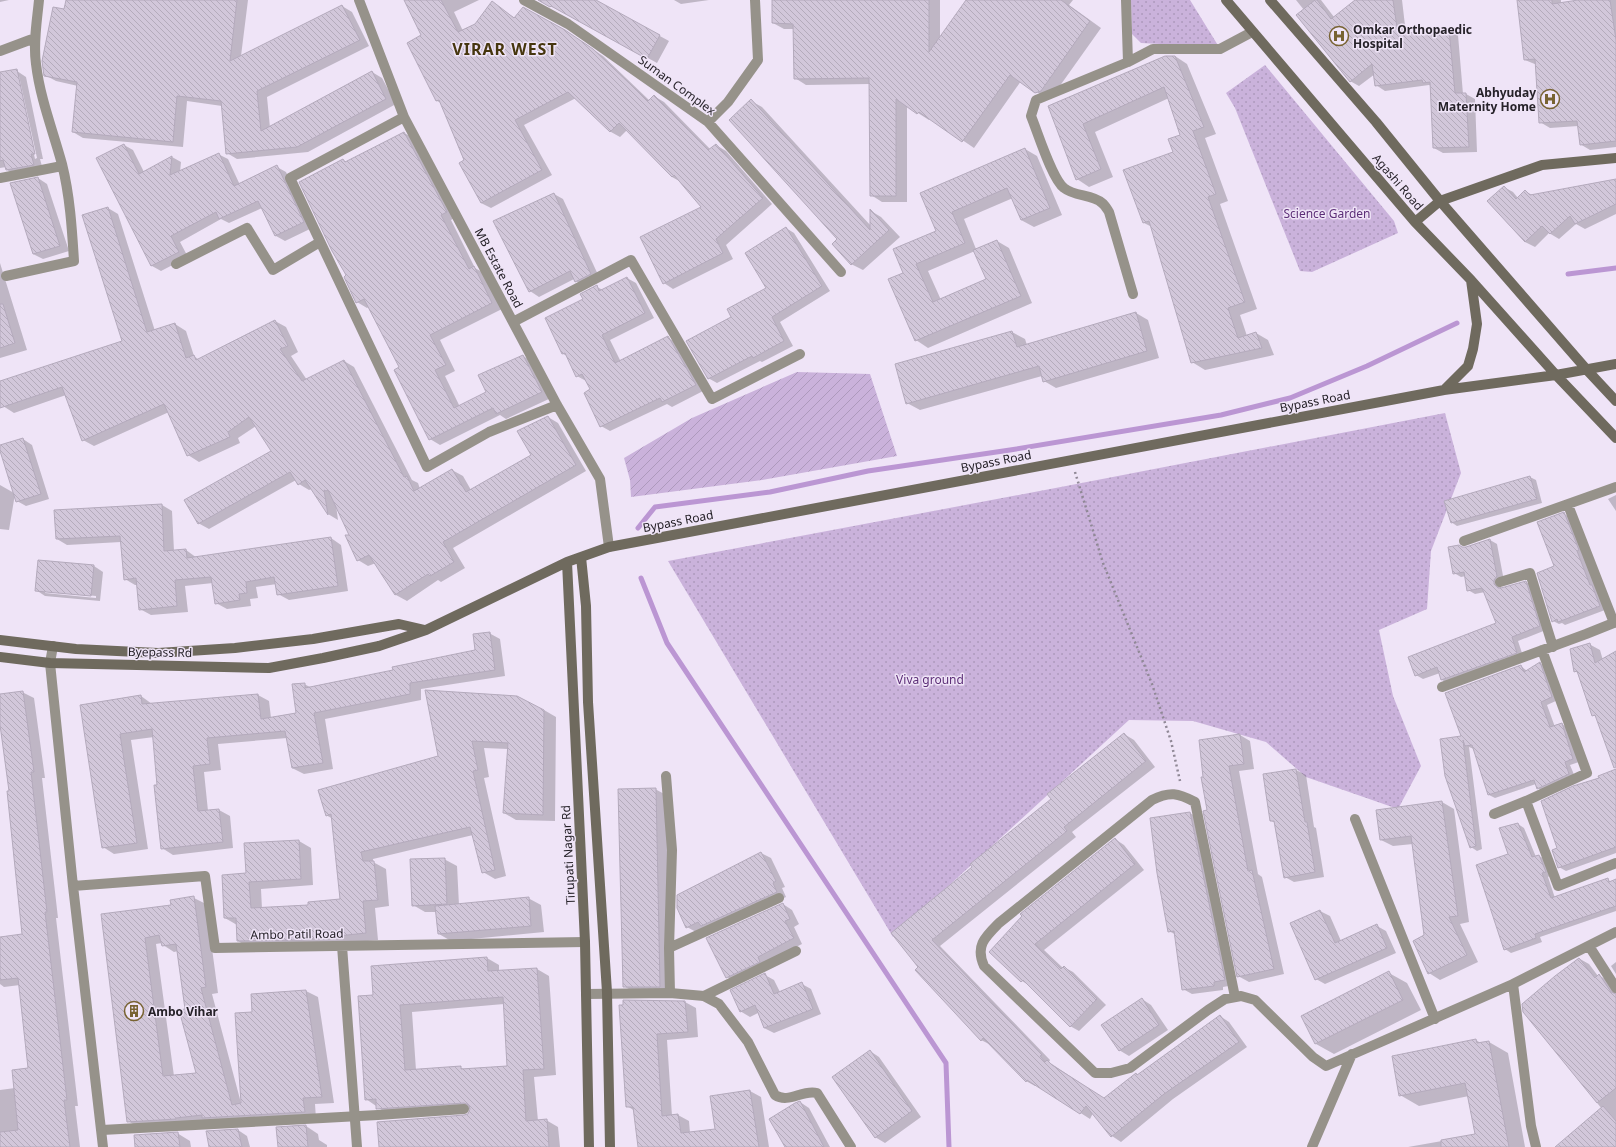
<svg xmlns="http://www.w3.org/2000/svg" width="1616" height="1147" font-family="'Noto Sans',sans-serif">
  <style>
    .park { fill: url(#park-dots) }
    .garden { fill: url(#garden-furrows) }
    .shadow { fill: #0003; fill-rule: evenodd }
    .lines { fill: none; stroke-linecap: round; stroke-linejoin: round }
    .stream { stroke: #bb96d3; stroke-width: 5 }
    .building { fill: url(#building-back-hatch); stroke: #b4aabc; fill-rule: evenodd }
    .path { stroke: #908896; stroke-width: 2.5; stroke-dasharray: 2 3; stroke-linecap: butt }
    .lane { stroke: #96928a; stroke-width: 10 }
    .street { stroke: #96928a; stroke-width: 10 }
    .secondary { stroke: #6f6a5e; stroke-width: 10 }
    .labels { text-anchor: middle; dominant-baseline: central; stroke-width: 3; stroke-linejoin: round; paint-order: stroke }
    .poi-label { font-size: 12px; font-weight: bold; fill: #262229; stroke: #efe4f7; text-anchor: start }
    .street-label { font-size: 12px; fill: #262229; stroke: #efe4f7 }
    .park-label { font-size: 12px; fill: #5c2e77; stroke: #efe4f7 }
    .district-label { font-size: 16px; font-weight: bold; letter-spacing: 1px; fill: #46360e; stroke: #efe4f7 }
  </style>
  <defs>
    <pattern id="park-dots" width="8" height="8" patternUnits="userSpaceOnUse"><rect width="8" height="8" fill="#cab2db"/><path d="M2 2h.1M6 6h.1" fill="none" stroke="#ad99bc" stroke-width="1.8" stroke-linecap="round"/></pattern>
    <pattern id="garden-furrows" width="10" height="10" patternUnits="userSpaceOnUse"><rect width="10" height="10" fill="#cab2db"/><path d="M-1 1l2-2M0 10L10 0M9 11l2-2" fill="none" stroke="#ad99bc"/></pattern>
    <pattern id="building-back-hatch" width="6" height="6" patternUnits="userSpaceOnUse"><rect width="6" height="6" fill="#d2c7da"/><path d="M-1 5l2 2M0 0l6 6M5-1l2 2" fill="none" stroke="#b4abbb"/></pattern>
  </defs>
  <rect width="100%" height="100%" fill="#efe4f7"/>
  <path class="park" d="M1131,0H1190L1219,47L1141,43L1132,34Z
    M1265,65L1394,221L1398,233L1312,272L1300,271L1235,108L1226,93Z
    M1445,413L1461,473L1431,551L1427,609L1379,630L1393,696L1421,766L1398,809L1306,777L1266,742L1193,721L1129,720L893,937L668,561L1066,486Z"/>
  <path class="garden" d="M797,372L870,374L897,456L762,480L631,497L630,480L624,458L692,418Z"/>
  <path class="shadow" d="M0,0H9L0,2Z
    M67,0H248L241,56L342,6L352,12L369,46L267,97L270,128L372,72L382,78L396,104L308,152L237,159L227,153L222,106L187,101L183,147L83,138L73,132L78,86L56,81L45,75L65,10Z
    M405,0H479L454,12L463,31L476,24L492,3L515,18L564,30L603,56L650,101L654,96L664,102L711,150L716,145L726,151L772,204L726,245L733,259L673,289L664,283L703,207L681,182L672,177L627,130L620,137L611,132L576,98L524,125L552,175L491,208L481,203L441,103L437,101L422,36Z
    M539,0H594L669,41L657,63L561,10L560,11Z
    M674,0H709L681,4Z
    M773,0H940V39L967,0H1073L1069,5L1101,28L1052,97L1047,99L1021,81L974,148L930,118L929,120L907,106V202H882L871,195L870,84L806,85L795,78L794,29H784L773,23Z
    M1296,0H1321L1334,17L1356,0H1402L1406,34L1449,30L1458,35L1463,94H1466L1475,99L1477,152L1443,153L1434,148L1431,86L1429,85L1385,91L1376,85L1375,74L1359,86L1350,81L1304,10Z
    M1518,0H1561V4L1584,0H1616V147L1590,150L1580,144L1578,126L1550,128L1540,122L1537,65L1525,60Z
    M1175,56L1187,64L1216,134L1205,138L1228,201L1220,204L1257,309L1240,315L1247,336L1256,333L1268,340L1274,355L1205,370L1192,362L1152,227L1144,223L1125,170L1174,152L1182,136L1169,98L1095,132L1113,177L1089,187L1077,179L1049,106Z
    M17,71L26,77L43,159H40L43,170L16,175L7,170L6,167L0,168V74ZM17,76H19L37,158L35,159Z
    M751,101L762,107L871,226V211L881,217L900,237L863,270L851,264L839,239Z
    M404,133L414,138L456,217L451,220L475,268L484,273L502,309L440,340L455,371L445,376L460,407L487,393L523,356L533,362L551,398L506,419L500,415L440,445L430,439L401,368L370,306L367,308L357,302L348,276L343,160L347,162Z
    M124,145L133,150L144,172L172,157L181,162L180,172L218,154L228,159L240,185L277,167L286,172L312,228L285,241L276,236L262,208L229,223L221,219L180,242L188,257L161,271L152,266L97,159Z
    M1025,149L1037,156L1062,215L1034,227L1021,220L1013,198L964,219L976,249L997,241L1009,248L1032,303L928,348L916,340L904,274L937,232L923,193ZM975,251L987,279L941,300L928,271Z
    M38,178L47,184L69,251L43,259L33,254Z
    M1616,180V214L1585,229L1576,224L1559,239L1549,233L1535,247L1525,242L1504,187L1513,192L1518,198L1525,191L1534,196Z
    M554,194L563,199L600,279L585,287L576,281L574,279L539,297L530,291L494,221Z
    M108,208L118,214L155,331L175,324L186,331L194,356L199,360L275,321L286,327L298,352L291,356L307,380L344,361L354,367L412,480L418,483L420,489L452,470L463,476L471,490L532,455L548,417L558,423L586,471L453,548L465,568L441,582L438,580L407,601L396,595L376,563L368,566L358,560L351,535L336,505L338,520L328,514L312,489L309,490L299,484L296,480L209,529L198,523L272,452L256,426L238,438L240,443L199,462L188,455L169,412L94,446L83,440L66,395L14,413L3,406L0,397V382L123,342Z
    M786,228L794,233L830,291L780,322L793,346L762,362L760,361L717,383L708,378L733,318L768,288Z
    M0,263L27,350L0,358Z
    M627,278L636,283L654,318L610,340L621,362L668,338L677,343L705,390L672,407L667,404L610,431L601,426L592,390L586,381L577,376L567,356L563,354L584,300L597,287L603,290Z
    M1136,313L1148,320L1159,358L1056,388L1044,381L1042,376L920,410L907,403L896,364L1012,332L1025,339L1027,345Z
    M23,439L32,445L49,499L26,506L17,501L15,494L9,530L0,529V485L14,493L0,446Z
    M1530,477L1536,480L1542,503L1457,526L1451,522Z
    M1616,495V511L1608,499Z
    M162,505L172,511L174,551L186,550L197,558L331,538L341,545L348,591L289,600L278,594L277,584L256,587L258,598L250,599L251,606L227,609L216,603L213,583L185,586L188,612L151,615L140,609L138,585H135L125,579L121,542L67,545L57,539Z
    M1564,514L1570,517L1605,610L1565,625L1562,623L1559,624L1553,621L1556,567Z
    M1490,540L1497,544L1504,581L1500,585L1502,589L1526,582L1533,586L1546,630L1518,641L1523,656L1449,684L1442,680L1440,673L1423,679L1416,675L1497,624L1485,592L1475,594L1468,590L1466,576L1461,577L1454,573L1463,548Z
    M94,566L103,572L100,601L45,596L36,590ZM45,591L96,596V598L45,593Z
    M489,633L500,639L505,676L421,689V700L325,719L333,769L304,774L292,768L287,738L218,744L221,770L204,772L208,811L219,810L230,816L233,848L173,855L162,848L154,737L131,740L148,849L114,854L103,847L82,705L141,696L152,704L258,695L269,701L271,718L297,713L304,684L312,688L394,671L476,651Z
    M1589,644L1600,650L1604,664L1616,685V754L1597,717L1593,715L1579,674L1575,671Z
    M1540,663L1545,667L1558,700L1547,705L1555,727L1562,724L1568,728L1579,762L1570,765L1575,777L1543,792L1538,788L1536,784L1495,798L1489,795L1474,749L1469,747L1482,849L1477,851L1471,847L1446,776L1463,736L1521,666L1527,671Z
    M426,691L544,710L556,717L555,821L516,820L504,813L508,749L484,748L489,777L484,778L506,876L495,879L483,872L473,835L373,859V862L386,869L389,906L375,908L378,940L314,946L250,948L238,941L237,925L225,918L247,874L299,841L311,848L313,885L261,889L262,909L309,906L341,900L333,819L326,815L439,756Z
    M22,692L34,698L45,778H42L58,918H56L78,1106H75L80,1147H0V1090L15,1088L29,1069L20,985L4,987L0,984V938L23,935L10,792L0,717V695Z
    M1124,734L1134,740L1155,767L1072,832L1076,837L940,946L1050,1060L1049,1062L1104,1099L1136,1074L1138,1075L1220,1016L1229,1022L1247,1047L1173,1099L1121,1142L1112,1136L1093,1113L1090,1119L1037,1085L1035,1086L1026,1081L991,1045L981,1040L893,933L974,868Z
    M1240,735L1250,741L1254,769L1239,771L1258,874L1262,877L1284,974L1249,982L1238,976L1208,811Z
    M1296,770L1306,775L1314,827L1316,828L1324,877L1294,882L1285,877L1276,823L1271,821L1264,774Z
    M1616,771V853L1566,871L1559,867V849L1600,779Z
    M655,789L668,796L672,993L636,994L624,986Z
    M1442,802L1454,809L1469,922L1460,924L1478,962L1440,980L1429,973L1426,936L1413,844L1393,846L1381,840L1377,811Z
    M1190,813L1200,819L1234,985L1223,987V990L1192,994L1183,989L1176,935L1169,931Z
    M1518,824L1524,828L1536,857L1539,856L1545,859L1551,875L1548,877L1555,898L1608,880L1612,882L1616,880V911L1540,937L1542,942L1511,953L1505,949L1509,855Z
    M1115,839L1124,845L1144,870L1044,950L1063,968L1064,967L1073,972L1106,1005L1079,1031L1070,1026L1030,986L1022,981L990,952L1023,916Z
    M761,853L771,858L785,887L782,888L786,897L711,931L696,932L687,927Z
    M444,859L457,866L459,905L528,898L541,905L544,932L451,941L439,934L437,912H425L413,905Z
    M194,898L206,904L218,993L212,994L241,1103L253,1013L252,995L306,991L318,997L334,1103L315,1104L316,1119L140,1128L128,1121L102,915L172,906L171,901ZM162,943L163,945L174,952L178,951L186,1010L197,1074L174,1076L156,944Z
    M783,904L792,910L799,924L794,927L802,944L766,962L736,982L727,977Z
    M1320,911L1330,916L1341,941L1377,926L1386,931L1396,953L1325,984L1316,979Z
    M487,958L499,965V971L537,969L549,976L556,1075L534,1077L538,1121L546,1120L558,1127L560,1147H380L465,1116L471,1113V1109L389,1115L366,1099L374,996ZM504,1004L508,1066L465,1070L460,1067L416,1070L412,1012Z
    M1580,959L1589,964L1598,976H1600L1609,981L1616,991V1147H1557L1602,1109L1524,1012Z
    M1616,962V974L1611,966Z
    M1389,973L1407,983L1421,1010L1334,1054L1316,1044L1302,1016Z
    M765,975L774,980L780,992L802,984L811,989L821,1014L774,1033L764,1028L758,1013L750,1017L740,1011Z
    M1142,999L1151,1005L1168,1030L1129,1056L1119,1050Z
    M685,1002L696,1008L698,1037L667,1040L672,1116L678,1115L689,1121L690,1133L717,1130L711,1097L750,1091L761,1097L769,1147H639L635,1111L627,1106L620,1006Z
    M1476,1040L1482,1044L1489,1042L1508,1053L1525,1147H1408L1476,1135L1469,1096L1419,1106L1400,1095Z
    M870,1051L879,1057L921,1117L885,1143L875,1137Z
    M800,1102L809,1108L830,1147H786Z
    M306,1126L318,1134L319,1140L327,1145V1147H279Z
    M238,1130L247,1136L250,1147H210Z
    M177,1133L190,1141L191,1147H136Z"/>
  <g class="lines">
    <path class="stream" d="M1568,274L1616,268
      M638,528L655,507L770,492L868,471L1010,450L1221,415L1290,398L1367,366L1457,323
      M641,578L667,643L946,1063L949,1147"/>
  </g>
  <path class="building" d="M66,0H237L230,61L342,5L360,40L257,91L261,131L372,71L386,99L297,147L226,154L221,101L177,96L173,142L72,132L77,82L44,76L42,61L53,7L64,9Z
    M404,0H441L458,32L475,24L492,1L514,18L523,7L565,30L593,49L648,101L654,95L708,150L716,144L763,198L716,239L723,253L663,284L640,237L701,207L674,175L672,177L619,123L610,132L568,92L515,120L542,170L481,203L459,163L464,160L439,100L436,101L407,43L421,35Z
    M538,0H596L660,35L647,59L551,6L550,7Z
    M772,0H929V52L966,0H1061L1090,21L1041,91L1035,93L1010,75L962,142L919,112L917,114L896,99V196H870L869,78L794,79L793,24L772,23Z
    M1315,0H1317L1331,19L1355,0H1393L1398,34L1449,29L1455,93H1466L1469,147L1433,148L1430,82L1423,83L1422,80L1375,86L1372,64L1350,82L1296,15Z
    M1517,0H1552V4L1578,0H1610L1616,40V141L1580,145L1577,121L1539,123L1535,59L1524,60Z
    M1165,56H1175L1204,127L1193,131L1216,194L1208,197L1245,302L1228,308L1238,338L1256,332L1262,348L1191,363L1149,221L1143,223L1123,170L1173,152L1168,139L1180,135L1164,87L1083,124L1101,169L1076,180L1048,106Z
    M17,69L35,154H31L34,165L6,170L3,160L0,161V72Z
    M751,99L870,230V209L889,230L851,265L832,244L837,239L729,120Z
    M404,132L447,212L441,215L469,269L474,266L492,303L430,335L446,365L435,370L454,408L486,392L478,375L523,355L542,392L496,414L493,408L429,440L394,370L399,367L364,299L356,303L344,277L346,275L332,251L299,182L343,159L345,162Z
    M124,144L139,174L172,156L170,175L219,153L234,186L277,165L304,222L275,236L258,201L219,219L216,212L171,236L179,252L151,266L96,158Z
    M1025,148L1050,208L1021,220L1007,188L952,212L965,243L916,264L933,302L986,279L973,250L997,240L1021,296L915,341L888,279L903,273L893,249L936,231L920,193Z
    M38,177L60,246L33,254L10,183Z
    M1616,179V204L1575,224L1570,216L1550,234L1542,226L1525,242L1487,201L1504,186L1516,199L1525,190L1530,195Z
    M554,193L591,274L575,282L570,271L529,292L493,221Z
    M108,207L147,332L175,323L186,358L194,355L196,360L275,320L288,346L280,349L302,381L344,360L404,477L407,476L414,491L452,469L466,492L531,455L517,431L548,416L576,465L443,542L454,562L430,576L428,574L395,595L369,555L357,561L345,535H349L328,490L326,491L324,490L328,515L305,480L298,485L290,472L198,524L184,500L271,451L249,417L228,432L230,437L187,456L164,404L82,441L62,387L0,408V381L122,341L82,215Z
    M786,227L822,286L772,317L784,341L753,358L752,356L708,379L686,341L731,317L727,309L766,288L745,253Z
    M627,277L645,313L602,335L615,363L668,336L696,385L662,402L660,398L600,427L584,393L590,389L582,374L576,377L565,353L562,354L545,318L583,299L580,294L597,285L599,291Z
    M0,304H3L15,343L0,348Z
    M1136,312L1147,351L1043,382L1039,366L906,404L895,364L1012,331L1017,347Z
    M23,438L41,494L16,502L0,451V445Z
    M1530,476L1537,499L1451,523L1444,501Z
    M162,504L164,551L186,549L187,558L331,537L338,586L277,595L274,577L246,582L247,593L239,594L240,600L215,604L211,577L175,580L177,606L139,610L136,578L124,580L120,536L56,539L54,510Z
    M1564,512L1579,550L1577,551L1590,585H1592L1600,606L1558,622L1557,619L1552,622L1537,573L1554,566L1537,522Z
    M1490,539L1497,576L1494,580V584L1498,588H1501L1526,581L1540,626L1512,637L1517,653L1441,680L1437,667L1415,676L1408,657L1496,623L1482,588L1467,591L1464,572L1453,574L1448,547L1459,545L1462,547H1466Z
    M38,560L94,565L91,596L35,591Z
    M490,632L495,670L410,683V694L314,713L323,763L292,768L285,731L207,738L210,764L193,766L198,811L219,809L223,842L161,849L154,785H157L152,729L120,734L137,843L102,848L80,705L141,695L142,704L258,694L261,719L296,713L292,684L305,683V688L393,670L392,667L475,650L473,634Z
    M1590,643L1595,663L1616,651V767L1614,768L1595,715L1592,716L1577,671L1574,672L1570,649Z
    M1540,662L1552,697L1541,702L1550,727L1562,723L1573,759L1565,762L1569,774L1537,789L1534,780L1488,795L1472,745L1465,746L1463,740L1476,846L1470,848L1445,776L1440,739L1461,736L1445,693L1521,665L1524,672Z
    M425,690L517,696L544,710L543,815L503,813L508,743L472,741L478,770L473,771L495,870L482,873L470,827L361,852L363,861H374L378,900L363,901L366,933L301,940L237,941L236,918H224L222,875L246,873L244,843L299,840L301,879L249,882L251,908L308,905V902L340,899L331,814L326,816L318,790L438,756Z
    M23,691L34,772H31L47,912H45L67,1100H64L70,1147H0V1132L18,1130L12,1070L28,1068L18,978L0,980V937L22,934L7,791H9L0,725V694Z
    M1124,733L1146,761L1064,827L1067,831L932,940L1042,1055L1040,1056L1045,1062L1047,1060L1052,1065L1104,1098L1136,1073L1137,1075L1220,1015L1239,1042L1164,1094L1111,1137L1086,1106L1080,1114L1027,1080L1026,1082L983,1038L981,1041L915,970L918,967L891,933L972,867L970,864L1051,799L1047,794Z
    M1240,734L1244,764L1229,766L1248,871L1252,870L1274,969L1237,977L1203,811L1207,810L1201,777H1203L1199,740Z
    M1296,769L1305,822H1307L1315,872L1284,878L1274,821H1270L1263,774Z
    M1616,769V847L1558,868L1552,850L1557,848L1541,801L1573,786L1599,778L1598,776Z
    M656,788L660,987H623L618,789Z
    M1442,801L1458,916L1449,917L1467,955L1428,974L1413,941L1424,935L1411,836L1380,840L1376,810Z
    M1190,812L1225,980L1214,982V986L1182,990L1174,931L1168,932L1157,873L1150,818Z
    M1518,823L1532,857L1539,855L1546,872L1542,873L1551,898L1608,878L1609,882L1616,879V906L1535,934L1536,938L1504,950L1476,865L1508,854L1499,828Z
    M1115,838L1135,864L1035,944L1061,969L1064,966L1097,999L1070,1027L1023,980L1021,982L989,952L1022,916L1020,914Z
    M761,852L776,881L773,883L777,892L701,926L698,922L686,928L677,908V895Z
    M445,858L447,904L412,906L410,859Z
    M194,896L206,987L201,988L232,1105L241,1103L235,1013L252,1012L251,994L306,990L322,1097L303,1098L305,1112L202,1118V1115L176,1118V1119L127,1122L101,914L171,905L170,900ZM159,935L162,946L176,944L185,1009L179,1010L196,1073L163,1076L145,938Z
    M529,897L531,926L438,934L435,906Z
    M783,903L790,919L785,921L794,938L758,957L760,962L726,978L706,938Z
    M1320,910L1335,943L1377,924L1387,948L1315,980L1290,923Z
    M487,957L488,971L537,968L544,1069L523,1070L526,1121L547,1119L549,1147H379L377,1122L464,1115L468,1114L470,1109L469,1105L464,1103L376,1109V1099L365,1100L358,996L373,995L371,966ZM503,997L507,1066L461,1069V1066L405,1070L400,1005Z
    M1579,958L1595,978L1599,974L1611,992L1616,994V1088L1597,1103L1523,1012L1522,1004L1555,976Z
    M1389,971L1403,1000L1315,1044L1301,1016Z
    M765,973L774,994L802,982L813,1009L764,1028L755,1005L740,1012L730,990Z
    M1142,998L1159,1025L1119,1051L1101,1025Z
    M623,1000L685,1001L688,1032L657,1034L662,1116L678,1114L681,1133L715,1129L710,1096L750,1090L759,1147H638L633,1107H626L619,1005H623Z
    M1476,1039L1477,1043L1489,1041L1509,1147H1441V1140L1475,1134L1465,1083L1399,1096L1392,1056Z
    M870,1050L912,1111L875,1138L832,1077Z
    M800,1101L824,1147H785L769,1119L795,1103Z
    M1603,1106L1616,1121V1147H1555Z
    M306,1125L308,1147H278L276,1127Z
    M238,1129L242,1147H209L206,1131Z
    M178,1132L180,1147H135L134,1135Z"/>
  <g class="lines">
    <path class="path" d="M1075,472L1103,563L1152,684L1171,741L1180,781"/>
    <path class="lane" d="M666,776L672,850L669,948L670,993
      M669,948L779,898
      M704,996L796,951
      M102,1130L378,1115L464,1109"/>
    <path class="street" d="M359,0L404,117L557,405L600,479L609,547
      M524,0L568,24L708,122L841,272
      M1126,0L1128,62
      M0,51L35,38
      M404,117L290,178L427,467L489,432L557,405
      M708,122L728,102L758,60L755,0
      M0,178L62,166
      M176,264L247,228L273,270L320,242
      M6,276L74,261C72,229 70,196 62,164C53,131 40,98 36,64C33,43 37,21 39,0
      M1133,294L1109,212C1107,209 1105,205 1102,203C1092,194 1075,197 1064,188C1052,179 1038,133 1031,116L1036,100L1128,62L1153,49H1220L1252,32
      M513,322L631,260L712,399L800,354
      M1568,505L1614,623
      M1464,541L1616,487
      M1500,582L1530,573L1553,647
      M53,646L50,663L73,886L103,1147
      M1442,687L1586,634L1616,622
      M1526,801L1558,886L1616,863
      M1494,814L1526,801L1587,773L1542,650
      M1355,819L1435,1019
      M73,886L205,876L215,948L585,942
      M342,946L357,1147
      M1589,946L1616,988
      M1513,984L1616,932
      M586,994L670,993L704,996L719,1004L748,1042L775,1095C789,1104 802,1089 817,1093L851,1147
      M1235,997L1195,802C1178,793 1170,791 1152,800L999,923C985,937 975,946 984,966L1095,1073H1111L1130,1068L1208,1010L1225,999L1241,996L1255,1000L1313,1057L1326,1066L1513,984L1531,1126L1536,1147
      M1312,1147L1352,1054"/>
    <path class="secondary" d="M1226,0L1415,222L1471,280L1556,375L1616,438
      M1270,0L1376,122L1440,201L1587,370L1616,401
      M1415,222L1440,201L1542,165L1616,158
      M1444,390L1468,366L1473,349L1477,324L1471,280
      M581,557L586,606L588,702L607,992L610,1147
      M567,562L585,942L589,1147
      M0,640L76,649L158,653L235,648L313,639L399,624L425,630
      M0,657L50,663L269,668L323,658L379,646L426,630L567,562L609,547L1444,390L1556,375L1616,364"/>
  </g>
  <defs>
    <g id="hospital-ring" transform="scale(1)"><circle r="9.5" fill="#efe4f7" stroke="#786332" stroke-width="1.5"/><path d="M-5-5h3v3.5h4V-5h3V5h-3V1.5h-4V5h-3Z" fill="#786332"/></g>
    <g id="building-ring" transform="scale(1)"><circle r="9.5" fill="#efe4f7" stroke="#786332" stroke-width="1.5"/><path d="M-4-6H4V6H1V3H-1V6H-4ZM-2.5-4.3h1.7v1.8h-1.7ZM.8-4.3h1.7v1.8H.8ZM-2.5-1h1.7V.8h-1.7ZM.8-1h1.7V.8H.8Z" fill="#786332"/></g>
  </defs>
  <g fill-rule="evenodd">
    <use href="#hospital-ring" x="1339" y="36"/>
    <use href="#hospital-ring" x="1550" y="99"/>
    <use href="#building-ring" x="134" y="1011"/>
  </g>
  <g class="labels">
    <g class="poi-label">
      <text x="1353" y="29">Omkar Orthopaedic<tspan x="1353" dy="14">Hospital</tspan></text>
      <text x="1536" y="92" text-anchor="end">Abhyuday<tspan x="1536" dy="14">Maternity Home</tspan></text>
      <text x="148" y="1011">Ambo Vihar</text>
    </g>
    <g class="street-label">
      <text transform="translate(677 85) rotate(36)">Suman Complex</text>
      <text transform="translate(1398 182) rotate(49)">Agashi Road</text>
      <text transform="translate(499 268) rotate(62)">MB Estate Road</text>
      <text transform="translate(1315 401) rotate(-11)">Bypass Road</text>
      <text transform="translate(996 461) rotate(-11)">Bypass Road</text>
      <text transform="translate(678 521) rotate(-11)">Bypass Road</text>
      <text transform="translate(160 652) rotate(1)">Byepass Rd</text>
      <text transform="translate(568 855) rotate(-93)">Tirupati Nagar Rd</text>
      <text transform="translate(297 934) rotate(-1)">Ambo Patil Road</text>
    </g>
    <g class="park-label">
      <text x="1327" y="213">Science Garden</text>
      <text x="930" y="679">Viva ground</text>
    </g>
    <g class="district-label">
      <text x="505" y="49">VIRAR WEST</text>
    </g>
  </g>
</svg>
